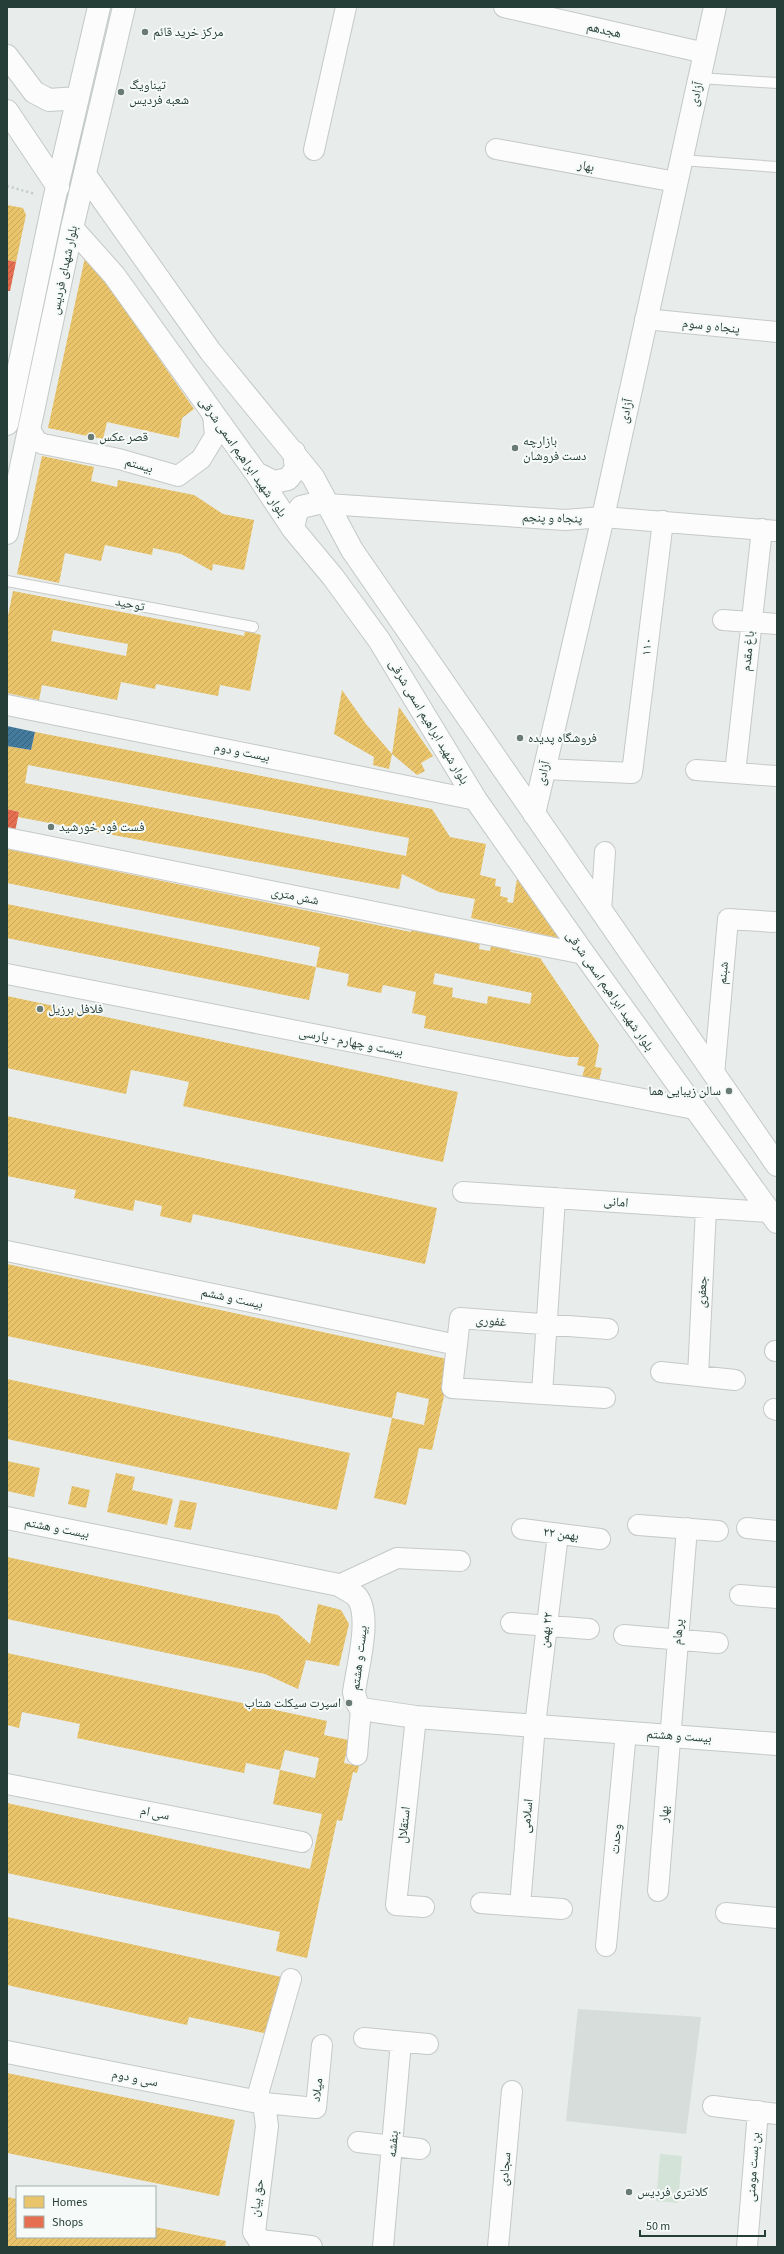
<svg xmlns="http://www.w3.org/2000/svg" width="784" height="2254" font-family="'Source Sans 3','Noto Naskh Arabic',sans-serif">
  <style>
    .built { fill: #d6ddda }
    .garden { fill: #d3e3d8 }
    .homes { fill: url(#homes-hatch); fill-rule: evenodd }
    .shops { fill: url(#shops-hatch) }
    .public { fill: url(#public-hatch) }
    .lines { fill: none; stroke-linecap: round; stroke-linejoin: round }
    .lane-casing { stroke: #c5c9c7; stroke-width: 12 }
    .street-casing { stroke: #c5c9c7; stroke-width: 22 }
    .secondary-casing { stroke: #c3c9c7; stroke-width: 24 }
    .path { stroke: #c3cbc8; stroke-width: 2.5; stroke-dasharray: 2 3; stroke-linecap: butt }
    .lane { stroke: #fcfcfc; stroke-width: 10 }
    .street { stroke: #fcfcfc; stroke-width: 20 }
    .secondary { stroke: #fcfcfc; stroke-width: 22 }
    .poi-dot { fill: #6a7b76; stroke: #f6faf8; stroke-width: 1.5 }
    .labels { text-anchor: middle; dominant-baseline: central; stroke-width: 4; stroke-linejoin: round; paint-order: stroke }
    .street-label { font-size: 13px; fill: #263e38; stroke: #f6faf8 }
    .poi-label { font-size: 13px; fill: #263e38; stroke: #f6faf8; text-anchor: start }
  </style>
  <defs>
    <pattern id="homes-hatch" width="6" height="6" patternUnits="userSpaceOnUse"><rect width="6" height="6" fill="#e9c46a"/><path d="M-1 1l2-2M0 6l6-6M5 7l2-2" fill="none" stroke="#c8a95d"/></pattern>
    <pattern id="shops-hatch" width="6" height="6" patternUnits="userSpaceOnUse"><rect width="6" height="6" fill="#e76f51"/><path d="M-1 1l2-2M0 6l6-6M5 7l2-2" fill="none" stroke="#bb5d44"/></pattern>
    <pattern id="public-hatch" width="6" height="6" patternUnits="userSpaceOnUse"><rect width="6" height="6" fill="#457b9d"/><path d="M-1 1l2-2M0 6l6-6M5 7l2-2" fill="none" stroke="#36617a"/></pattern>
  </defs>
  <rect width="100%" height="100%" fill="#e8ecea"/>
  <path class="built" d="M578,2009L701,2017L686,2134L566,2121Z"/>
  <path class="garden" d="M660,2154L682,2156L678,2203L656,2201Z"/>
  <path class="homes" d="M7,205L23,208L26,215L16,262L7,260Z
    M86,253L194,409L182,418L179,438L107,422L103,439L48,428Z
    M42,456L94,467L91,481L117,487L118,480L194,495L223,514L254,520L244,570L213,564L212,571L181,554L153,548L152,555L105,545L101,561L65,553L59,583L17,574Z
    M13,591L230,633L244,636L245,631L261,635L250,691L220,685L218,696L156,684L155,689L121,682L117,700L42,685L39,700L7,693V621ZM53,630L128,644L126,656L51,641Z
    M342,690L366,724L392,754L389,769L373,765L374,757L334,734Z
    M399,707L433,756L421,763L425,771L417,775L392,754Z
    M35,732L432,809L450,837L486,844L480,875L496,879L495,886L501,887L500,896L508,898L507,902L513,903L517,879L562,939L471,918L475,899L439,892L402,874L399,889L18,817L19,812L7,809V746L31,750ZM28,765L409,838L406,856L25,783Z
    M7,849L411,932L412,928L480,943L479,949L490,951L492,941L512,945L510,952L540,958L599,1045L595,1067L602,1068L599,1081L582,1077L585,1067L577,1065L579,1057H568L424,1028L426,1016L412,1013L416,992L383,985L381,993L347,986L349,974L316,967L320,947L7,883ZM435,973L532,993L530,1004L488,996L487,1004L452,997L453,988L433,984Z
    M7,904L316,967L309,1000L7,938Z
    M7,996L458,1092L443,1162L183,1106L189,1082L162,1076L131,1070L126,1094L7,1068Z
    M7,1116L437,1208L425,1264L193,1214L191,1223L160,1216L162,1206L135,1200L133,1211L74,1198L76,1190L7,1176Z
    M7,1264L452,1360L432,1450L419,1448L406,1505L374,1498L392,1418L7,1336ZM397,1392L429,1399L424,1425L392,1418Z
    M7,1379L350,1453L337,1510L7,1439Z
    M7,1461L40,1468L34,1497L7,1491Z
    M116,1473L135,1477L132,1490L173,1499L167,1525L107,1512Z
    M72,1486L90,1490L86,1508L68,1504Z
    M180,1500L197,1503L191,1530L174,1527Z
    M7,1557L278,1615L310,1644L318,1604L341,1610L349,1624L339,1666L306,1660L298,1689L265,1674L7,1619Z
    M7,1653L327,1721L324,1735L349,1740L344,1763L359,1766L357,1773L353,1772L342,1821L337,1820L307,1958L276,1951L280,1932L7,1873V1803L310,1869L322,1814L273,1804L280,1770L315,1778L319,1758L285,1750L280,1770L246,1763L244,1773L77,1738L80,1724L22,1712L19,1728L7,1725Z
    M7,1917L286,1978L273,2035L189,2017L187,2025L7,1985Z
    M7,2073L235,2120L219,2196L7,2153Z
    M7,2197L17,2199V2237H155V2227L226,2241L225,2247H7Z"/>
  <path class="shops" d="M7,260L16,262L10,291H7Z
    M7,809L19,812L15,832L7,830Z"/>
  <path class="public" d="M7,726L35,732L31,750L7,746Z"/>
  <g class="lines">
    <g class="lane-casing">
      <path id="lane" d="M699,78L777,83
        M681,160L777,167
        M7,581L253,627"/>
    </g>
    <g class="street-casing">
      <path id="street" d="M504,7L705,53
        M496,149L676,182
        M314,150L346,7
        M645,319L777,332
        M30,430L37,441L43,444L119,459L178,476L201,459L215,436L213,414
        M327,504L565,520L603,517L777,531
        M723,620L777,624
        M7,705L476,800
        M544,769L632,773L663,521
        M696,770L776,776
        M735,773L762,529
        M7,838L584,954
        M601,911L605,852
        M7,974L694,1109
        M714,1075L728,919L774,922
        M463,1192L769,1212
        M7,1251L457,1345
        M775,1351H777
        M661,1372L735,1380
        M698,1376L706,1208
        M542,1394L555,1198
        M605,1398L452,1388L460,1318L608,1329
        M774,1409L777,1410
        M638,1525L718,1531
        M747,1528L777,1531
        M522,1529L600,1539
        M339,1585L397,1558L460,1561
        M740,1595L777,1598
        M511,1623L589,1629
        M624,1635L718,1643
        M416,1717L396,1905L424,1907
        M357,1755L361,1709
        M7,1784L302,1842
        M658,1891L687,1528
        M481,1903L562,1909
        M520,1906L535,1725L558,1534
        M726,1913L777,1918
        M606,1946L626,1732
        M364,2038L428,2044
        M256,2101L291,1979
        M264,2103L316,2108L322,2045
        M713,2106L777,2114
        M358,2142L420,2149
        M383,2247L401,2042
        M498,2247L512,2091
        M747,2247L758,2111"/>
    </g>
    <g class="secondary-casing">
      <path id="secondary" d="M7,56L34,92L49,100L78,98
        M7,111L58,187
        M86,176L210,351L313,477L352,550L777,1165
        M72,228L114,275L256,473L293,529L333,577L379,640L476,800L584,954L777,1222
        M7,424L54,200L99,7
        M256,473L274,482L288,479L296,469L294,452
        M293,529L296,514L301,507L318,503L327,504
        M7,533L72,228L124,7
        M534,814L603,517L715,7
        M7,1518L339,1585C344,1589 353,1592 357,1597C372,1616 357,1669 354,1692L356,1701L361,1709L416,1717L777,1744
        M7,2052L264,2103L267,2126L254,2232L260,2241L311,2247"/>
    </g>
    <path class="path" d="M7,186L35,194"/>
    <use href="#lane" class="lane"/>
    <use href="#street" class="street"/>
    <use href="#secondary" class="secondary"/>
  </g>
  <g class="poi-dot">
    <circle cx="145" cy="32" r="4"/>
    <circle cx="121" cy="92" r="4"/>
    <circle cx="91" cy="437" r="4"/>
    <circle cx="515" cy="448" r="4"/>
    <circle cx="520" cy="738" r="4"/>
    <circle cx="51" cy="827" r="4"/>
    <circle cx="40" cy="1009" r="4"/>
    <circle cx="729" cy="1091" r="4"/>
    <circle cx="349" cy="1703" r="4"/>
    <circle cx="629" cy="2192" r="4"/>
  </g>
  <g class="labels">
    <g class="street-label">
      <text transform="translate(604 30) rotate(13)">هجدهم</text>
      <text transform="translate(696 94) rotate(-77)">آزادی</text>
      <text transform="translate(586 166) rotate(11)">بهار</text>
      <text transform="translate(64 270) rotate(-78)">بلوار شهدای فردیس</text>
      <text transform="translate(711 326) rotate(6)">پنجاه و سوم</text>
      <text transform="translate(626 411) rotate(-78)">آزادی</text>
      <text transform="translate(243 457) rotate(55)">بلوار شهید ابراهیم اسمی شرقی</text>
      <text transform="translate(139 465) rotate(16)">بیستم</text>
      <text transform="translate(552 518) rotate(1)">پنجاه و پنجم</text>
      <text transform="translate(130 604) rotate(11)">توحید</text>
      <text transform="translate(647 647) rotate(-83)">۱۱۰</text>
      <text transform="translate(748 651) rotate(-84)">باغ مقدم</text>
      <text transform="translate(429 722) rotate(59)">بلوار شهید ابراهیم اسمی شرقی</text>
      <text transform="translate(242 752) rotate(11)">بیست و دوم</text>
      <text transform="translate(543 773) rotate(-77)">آزادی</text>
      <text transform="translate(295 896) rotate(11)">شش متری</text>
      <text transform="translate(723 973) rotate(-85)">شبنم</text>
      <text transform="translate(610 991) rotate(55)">بلوار شهید ابراهیم اسمی شرقی</text>
      <text transform="translate(351 1042) rotate(11)">بیست و چهارم - پارسی</text>
      <text transform="translate(616 1202) rotate(4)">امانی</text>
      <text transform="translate(702 1292) rotate(-87)">جعفری</text>
      <text transform="translate(232 1298) rotate(12)">بیست و ششم</text>
      <text transform="translate(491 1321) rotate(5)">غفوری</text>
      <text transform="translate(57 1528) rotate(11)">بیست و هشتم</text>
      <text transform="translate(561 1534) rotate(7)">۲۲ بهمن</text>
      <text transform="translate(546 1630) rotate(-83)">٢٢ بهمن</text>
      <text transform="translate(678 1632) rotate(-85)">پرهام</text>
      <text transform="translate(359 1658) rotate(-83)">بیست و هشتم</text>
      <text transform="translate(679 1736) rotate(4)">بیست و هشتم</text>
      <text transform="translate(155 1813) rotate(11)">سی ام</text>
      <text transform="translate(664 1814) rotate(-86)">بهار</text>
      <text transform="translate(527 1816) rotate(-85)">اسلامی</text>
      <text transform="translate(404 1825) rotate(-84)">استقلال</text>
      <text transform="translate(616 1839) rotate(-85)">وحدت</text>
      <text transform="translate(135 2078) rotate(11)">سی و دوم</text>
      <text transform="translate(317 2090) rotate(-83)">میلاد</text>
      <text transform="translate(393 2144) rotate(-85)">بنفشه</text>
      <text transform="translate(753 2167) rotate(-86)">بن بست مومنی</text>
      <text transform="translate(505 2169) rotate(-85)">سجادی</text>
      <text transform="translate(257 2198) rotate(-82)">حق بیان</text>
    </g>
    <g class="poi-label">
      <text x="153" y="32">مرکز خرید قائم</text>
      <text x="129" y="85">تیناویگ<tspan x="129" dy="15">شعبه فردیس</tspan></text>
      <text x="99" y="437">قصر عکس</text>
      <text x="523" y="441">بازارچه<tspan x="523" dy="15">دست فروشان</tspan></text>
      <text x="528" y="738">فروشگاه پدیده</text>
      <text x="59" y="827">فست فود خورشید</text>
      <text x="48" y="1009">فلافل برزیل</text>
      <text x="721" y="1091" text-anchor="end">سالن زیبایی هما</text>
      <text x="341" y="1703" text-anchor="end">اسپرت سیکلت شتاب</text>
      <text x="637" y="2192">کلانتری فردیس</text>
    </g>
  </g>
  <rect width="784" height="2254" fill="none" stroke="#263e38" stroke-width="16"/>
  <rect x="16" y="2186" width="140" height="52" fill="#f6faf8" stroke="#a3afab"/>
  <rect x="24" y="2196" width="20" height="12" fill="#e9c46a" stroke="#a3afab"/>
  <text x="52" y="2206" font-size="12" fill="#263e38">Homes</text>
  <rect x="24" y="2216" width="20" height="12" fill="#e76f51" stroke="#a3afab"/>
  <text x="52" y="2226" font-size="12" fill="#263e38">Shops</text>
  <path d="M640 2230v6h125v-6" fill="none" stroke="#263e38" stroke-width="2"/>
  <text x="646" y="2230" font-size="12" fill="#263e38" stroke="#f6faf8" stroke-width="3" paint-order="stroke">50 m</text>
</svg>
